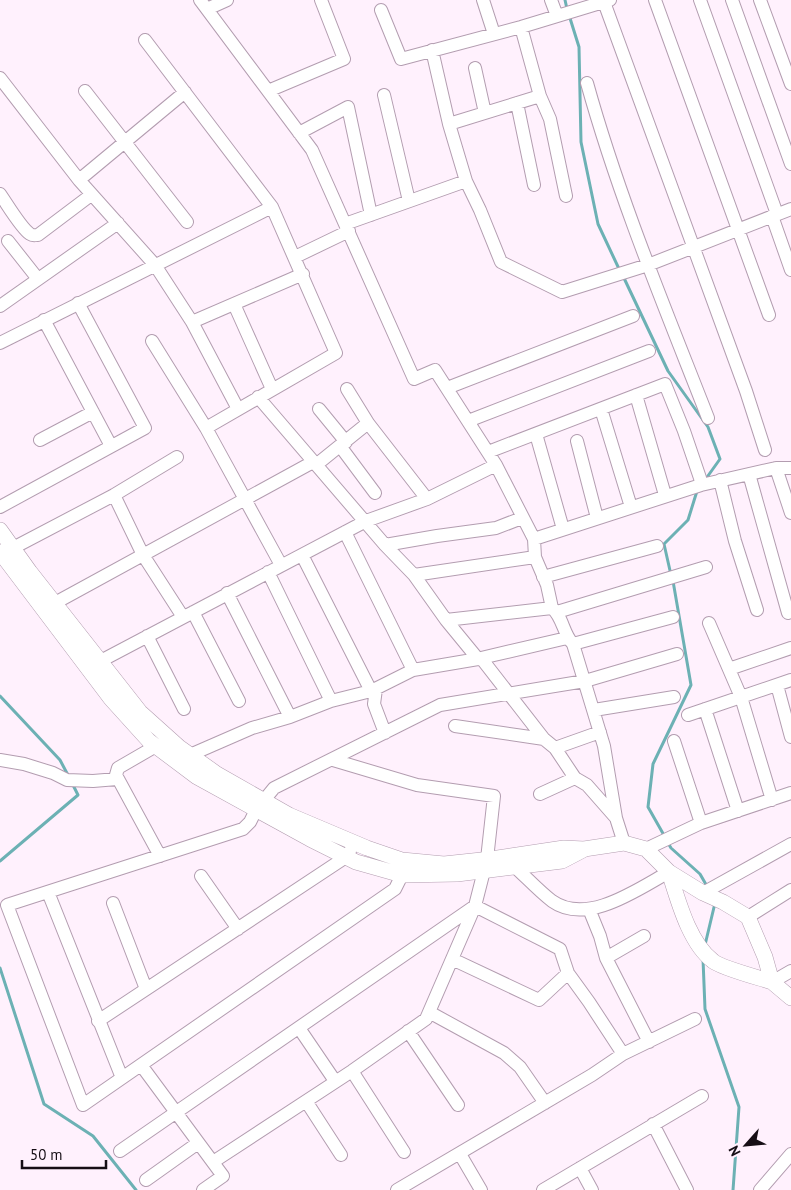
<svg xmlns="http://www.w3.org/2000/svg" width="791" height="1190" font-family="'PT Sans',sans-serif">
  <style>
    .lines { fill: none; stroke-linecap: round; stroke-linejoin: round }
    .stream { stroke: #6cb1b4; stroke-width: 3 }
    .minor-casing { stroke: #b39db0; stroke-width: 14 }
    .tertiary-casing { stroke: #b39db0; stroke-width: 16 }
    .minor { stroke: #fff; stroke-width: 12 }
    .tertiary { stroke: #fff; stroke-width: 15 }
  </style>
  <rect width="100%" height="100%" fill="#fff1fd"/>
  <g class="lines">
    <path class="stream" d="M565,0L567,9
      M569,15L579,47L581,142L598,224L620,271
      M623,276L668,371L708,427L720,459L705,480
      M671,575L664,544L688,520L697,491
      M0,696L60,760L69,777
      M665,837L648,807L653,764L691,685L673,581
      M668,843L671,848L700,874L708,888
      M0,861L78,795L73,785
      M705,945L715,903
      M703,959L705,1009L739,1107L733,1190
      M0,968L44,1104L93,1136L136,1190"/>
    <g class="minor-casing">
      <path id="minor" d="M200,0L312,150L414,379L435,370L496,465L534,539L535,557L547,585L552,608C563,617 563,634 573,644L604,746L616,818
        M483,0L494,34
        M551,0L557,16
        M655,0L769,315
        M700,0L777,214
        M732,0L791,164
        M760,0L791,84
        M604,2L746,391L765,450
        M207,9L227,0
        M381,10L401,59L521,27L610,0
        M521,27L540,96L550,119L566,196
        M145,40L272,207L336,353L206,428
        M432,50L449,124L466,181L480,210L501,262L562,292L648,265L791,209
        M475,68L485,113
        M0,78L79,180L155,265L192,322L238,409
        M587,83C619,198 665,308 708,418
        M85,91L187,222
        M268,91L344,59L321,0
        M384,95L409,201
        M517,103L534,185
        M449,124L540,96
        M299,133L348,107L371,215
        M79,180L185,92
        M0,194C7,204 21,228 30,234C33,236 34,235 38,235L91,195
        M772,216L791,270
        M345,224L466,181
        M8,241L38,279
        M295,257L349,231
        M234,304L272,389
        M0,306L118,223
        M44,320L111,446
        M192,322L303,274
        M152,341L206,428L281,565
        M0,343L272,207
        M447,388L633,316
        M347,389L368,423
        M636,395L665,495
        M258,397L385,545L414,575L446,620L478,659L481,658L544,739L555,748L575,778L587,785L616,818L624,843
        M319,409L346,442
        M601,409L631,507
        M468,421L649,351
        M536,434L563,529
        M40,440L93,412
        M577,441L597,518
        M340,446L375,493
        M488,452L665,384L684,431L700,478L701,485
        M316,465L368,423L427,499
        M776,468L791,513
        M749,474L788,613
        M720,480L735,541L757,610
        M114,495L143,555L183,617
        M0,507L145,428L78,303
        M345,532L413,670L478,659
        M534,539L701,485L776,468H791
        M385,545L437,536L496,528L522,518
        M13,548L114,495L177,457
        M302,555L371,691L376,689L374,704L385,733
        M414,575L535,557
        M543,577L657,546
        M227,593L290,717
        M55,603L313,462
        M193,612L239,701
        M557,612L706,567
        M446,620L552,608
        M709,623L741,697L772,800
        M147,636L184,709
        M573,644L673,617
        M481,658L567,638
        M93,665L366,521L427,499L496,465
        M729,669L791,648
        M777,685L791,737
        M331,701L371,691L413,670
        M705,709L738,811
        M594,710L674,697
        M688,715L791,680
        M455,726L544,739
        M674,741L701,823
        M156,746L118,768L116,775L160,856
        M555,748L600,732
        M190,755L252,728L290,717L331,701L268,572
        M0,760L24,764L53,773L67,780L93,781L117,779
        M540,794L575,778
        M646,849L701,823L791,793
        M515,867C527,878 539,891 552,901C587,926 638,889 669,872
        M402,875L395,889L83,1105L7,905L243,829L250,822L256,810L274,788L440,705L585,681L677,654
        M201,876L238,929
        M48,892L122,1078
        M703,893L791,844
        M113,903L146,989
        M589,909L600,936L606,958L644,936
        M748,917L791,890
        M606,958L649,1042
        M452,959L539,1000L568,973
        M772,982L791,971
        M429,1012L504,1053L520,1067L545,1103
        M98,1021L346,857L350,851
        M299,1028L335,1081
        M408,1031L458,1105
        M141,1065L223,1176L203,1190
        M352,1071L404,1152
        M306,1101L341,1155
        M653,1124L687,1190
        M120,1151L475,906L560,949L568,973L589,1002L623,1054
        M460,1154L481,1190
        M213,1162L352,1071L426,1019L475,906L487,859L494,796L417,785L333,760
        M580,1168L592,1190
        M146,1180L198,1143
        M397,1190L592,1075L623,1054L695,1019
        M543,1190L702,1096
        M760,1190L791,1154"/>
    </g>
    <g class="tertiary-casing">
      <path id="tertiary" d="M0,530L30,572L140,712L179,747L217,774L289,815L367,848L402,860L444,864L491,859L564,848L584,849L624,843L646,849L669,872L703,893L723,902L748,917L765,957L772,982L791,998
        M0,552L111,699L149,741L197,777L310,839L356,862L402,875L457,874L562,861L583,850
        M669,872C678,900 689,943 713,961C721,968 760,978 772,982"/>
    </g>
    <use href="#minor" class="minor"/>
    <use href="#tertiary" class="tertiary"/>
  </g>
  <g transform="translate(746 1145) rotate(243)" stroke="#fff1fd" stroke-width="4" paint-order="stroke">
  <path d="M0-4L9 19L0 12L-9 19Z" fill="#160e15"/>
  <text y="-8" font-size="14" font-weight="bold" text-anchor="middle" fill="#160e15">N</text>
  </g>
  <path d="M22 1160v8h84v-8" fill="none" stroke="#160e15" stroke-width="2.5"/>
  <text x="30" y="1160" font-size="15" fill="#160e15" stroke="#fff1fd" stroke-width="4" paint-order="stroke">50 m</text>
</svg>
